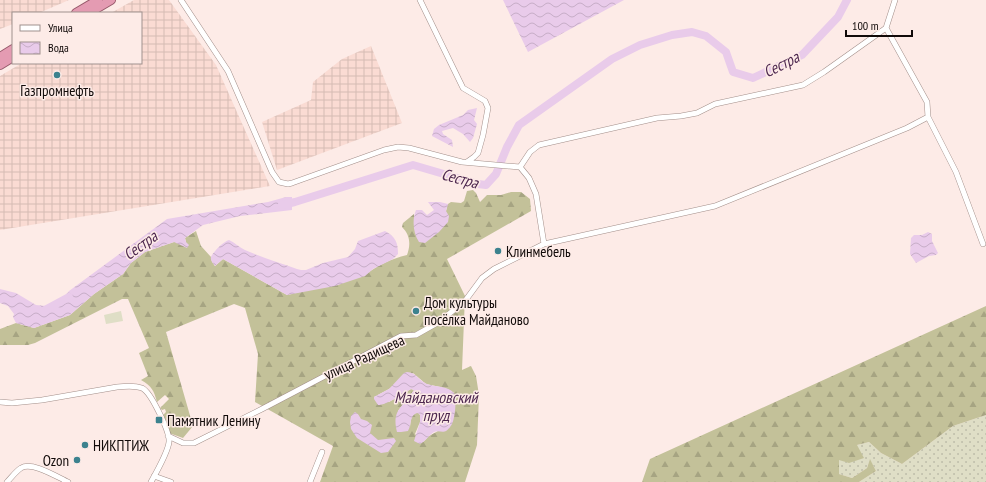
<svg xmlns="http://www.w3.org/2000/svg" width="986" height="482" font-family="'PT Sans Narrow',sans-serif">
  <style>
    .industrial { fill: url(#industrial-grid) }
    .grass { fill: url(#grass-dots) }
    .forest { fill: url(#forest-firs); fill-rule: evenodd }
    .pitch { fill: #dfdec6 }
    .water { fill: url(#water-waves) }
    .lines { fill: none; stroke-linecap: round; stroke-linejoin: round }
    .river { stroke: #e9cbea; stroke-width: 8 }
    .minor-casing { stroke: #a38f8a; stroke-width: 6 }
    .trunk-casing { stroke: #96586a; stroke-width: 10 }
    .minor { stroke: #fff; stroke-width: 5 }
    .trunk { stroke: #e49bb2; stroke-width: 8 }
    .poi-dot { fill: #3c828e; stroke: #fdebe7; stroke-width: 1.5 }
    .labels { text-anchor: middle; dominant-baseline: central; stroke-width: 3; stroke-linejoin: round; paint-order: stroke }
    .poi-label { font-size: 15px; fill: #110a09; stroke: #fdebe7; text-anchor: start }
    .street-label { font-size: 15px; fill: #110a09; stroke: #fdebe7 }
    .water-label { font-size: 16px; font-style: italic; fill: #4d274f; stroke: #fdebe7 }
  </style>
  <defs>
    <pattern id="industrial-grid" width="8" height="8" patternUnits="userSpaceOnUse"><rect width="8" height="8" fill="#fadbd3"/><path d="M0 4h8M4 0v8" fill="none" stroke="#d5bbb4"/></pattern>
    <pattern id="grass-dots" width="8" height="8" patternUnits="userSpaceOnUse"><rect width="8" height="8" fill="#dfdec6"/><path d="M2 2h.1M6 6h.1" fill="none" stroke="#bebda9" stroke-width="1.8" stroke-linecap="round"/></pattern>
    <pattern id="forest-firs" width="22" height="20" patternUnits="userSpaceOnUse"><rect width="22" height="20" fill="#c3c199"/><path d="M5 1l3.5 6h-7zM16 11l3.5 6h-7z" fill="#a6a482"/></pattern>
    <pattern id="water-waves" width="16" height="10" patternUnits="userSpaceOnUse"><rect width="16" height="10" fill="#e9cbea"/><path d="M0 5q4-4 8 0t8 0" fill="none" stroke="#c7adc7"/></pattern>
  </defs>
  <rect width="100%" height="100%" fill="#fdebe7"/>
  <path class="industrial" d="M0,0H69L39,13H13V24L0,29Z
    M134,0H169L216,65L270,186L0,230V76L22,63H141V13H111Z
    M371,46L402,123L277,170L262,122L311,100L313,82L342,59Z"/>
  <path class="grass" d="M986,415V482H859L876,471L870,460L867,468L852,478L839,474V460L857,445L869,442L881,453L902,464L953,426Z"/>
  <path class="forest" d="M473,190L476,193L480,202L487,195H501L511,192H521L530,199L531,211L447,259L465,296L462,370L471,366L476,376L479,395L477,445L465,482H320L333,446L255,402L258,354L245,308L234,304L166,332L193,426L183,438L169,433L163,415L166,412L165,409L162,410L160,408L169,399L165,395L157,402C154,391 152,386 141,380L148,376L139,353L149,348L128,299H122L35,343L28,345H0V329L16,323L34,328L70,315L94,294L123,274L131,263L145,252L174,242H186L185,238L196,231L201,246L211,257L212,262L215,266L223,259L287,295L364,276C377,265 391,259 407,255C411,244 410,235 402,227L403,223L414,214V229L446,211L448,204L451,202L461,203L464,201L467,191ZM413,373L426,384L445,388L454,393L438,431L429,436L423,442L415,434L420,422V415L417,412C410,415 411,421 410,427L398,411L414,390L411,389L389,402L374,397L389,389Z
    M986,306V415L953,426L902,464L881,453L869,442L857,445L864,458L849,463L839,460V474L852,478L867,468L870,459L876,471L859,482H642L650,459Z"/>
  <path class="pitch" d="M121,311L123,321L106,324L104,315Z"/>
  <path class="water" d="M503,0H624L528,52Z
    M477,108L474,120L477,124L473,138L470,142L463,134L453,128L442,131L443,134L452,140L453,147L432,136L434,129L439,125L463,115L468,110Z
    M286,197H292V210L240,216L203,225L185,238L186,242L189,245L187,248L174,242L145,252L131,263L123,274L94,294L70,315L34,328L16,323L13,317L14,314L8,306L0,303V289L16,293L36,305L56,307L69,291L167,219L268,202Z
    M428,202H440L448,204L446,211L449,216L448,222L439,232L425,243L419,242C413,233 412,220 416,210H422L427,215L434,210Z
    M385,231C396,237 398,243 398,254L393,259L373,269L365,276L335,286L287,295L223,259L215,266C213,263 210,260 211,257C213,252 224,241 229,240C234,242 239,247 245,250C261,257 280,263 297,269L301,270H306L323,263L348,257L355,249L358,241Z
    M928,232L932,234V241L938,253L936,255L929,256L916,263L910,254L911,238L914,235H922Z
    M407,372C416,372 419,381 427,384C435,387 448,386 454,393C457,398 455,418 452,424C451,426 448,430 446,431C443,433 438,430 434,432C429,435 426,441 420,444L414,441L420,422V414L417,413C409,416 412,424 408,431L401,432H397C391,409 404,407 414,390L411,389C403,394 387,405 378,405L374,399V397L389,389L404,373Z
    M355,412L358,414L361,419L367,421L372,425L370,433L378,440L394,438L396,441L388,452L381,453L357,438L351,429L350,422L351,416Z"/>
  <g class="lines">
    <path class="river" d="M282,205L295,202L413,165L478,184L486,185L496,174L507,147L519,125L612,59L640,45L672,35L692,32L706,36L726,52L733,72L753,78L802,55L838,17L847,0
      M43,311L69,297"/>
    <g class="minor-casing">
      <path id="minor" d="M181,0L228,71L272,172L279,182L288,184L292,183L384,150L398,147L409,148L462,162L520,167L529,178L536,194L544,244L715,206L848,152L907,128L928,117L927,102L886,28L895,0
        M420,0L463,88L485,101L488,108L483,135L478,153L474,157L467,162
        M928,117L956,172L983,244
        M520,167L530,152L539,145L657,118L681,116L697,113L715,104L803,85L824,72L886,28
        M0,402L12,403L42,400L117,387C125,386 134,385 142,388C151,392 170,432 169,442C168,452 156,473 151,482
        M168,436L183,443H194L262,409L401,336L416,335L439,322L465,301L482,278L494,269L544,244
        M154,476L171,482
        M7,482C11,478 16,471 21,468C32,461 57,477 68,482
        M310,482L322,452"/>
    </g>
    <g class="trunk-casing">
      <path id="trunk" d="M76,13L98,0
        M89,13L111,0
        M0,57L13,49
        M0,65L13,57"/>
    </g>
    <use href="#minor" class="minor"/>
    <use href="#trunk" class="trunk"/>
  </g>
  <g class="poi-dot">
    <circle cx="57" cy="75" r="4"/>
    <circle cx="498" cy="251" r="4"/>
    <circle cx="416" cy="311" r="4"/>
    <rect x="155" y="416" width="8" height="8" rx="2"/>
    <circle cx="85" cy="445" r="4"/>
    <circle cx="77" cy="460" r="4"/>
  </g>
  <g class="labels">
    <g class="poi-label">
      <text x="57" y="90" text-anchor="middle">Газпромнефть</text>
      <text x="506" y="251">Клинмебель</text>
      <text x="424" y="302">Дом культуры<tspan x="424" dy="17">посёлка Майданово</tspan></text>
      <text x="167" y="420">Памятник Ленину</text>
      <text x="93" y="445">НИКПТИЖ</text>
      <text x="69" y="460" text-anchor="end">Ozon</text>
    </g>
    <g class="street-label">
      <text transform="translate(364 357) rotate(-25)">улица Радищева</text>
    </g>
    <g class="water-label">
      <text transform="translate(781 64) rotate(-27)">Сестра</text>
      <text transform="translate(460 178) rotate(15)">Сестра</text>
      <text transform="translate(140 245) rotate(-36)">Сестра</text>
      <text x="436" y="397">Майдановский<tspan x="436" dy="18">пруд</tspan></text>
    </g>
  </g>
  <rect x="12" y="12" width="130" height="52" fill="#fdebe7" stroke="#9f918e"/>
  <rect x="20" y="25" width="20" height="6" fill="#ffffff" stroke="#9f918e"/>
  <text x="48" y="32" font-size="12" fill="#110a09">Улица</text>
  <rect x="20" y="42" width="20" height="12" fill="url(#water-waves)" stroke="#9f918e"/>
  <text x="48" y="52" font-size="12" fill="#110a09">Вода</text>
  <path d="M846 30v6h66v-6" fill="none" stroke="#110a09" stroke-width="2"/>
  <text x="852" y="30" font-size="12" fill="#110a09" stroke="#fdebe7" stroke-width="3" paint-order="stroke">100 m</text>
</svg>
